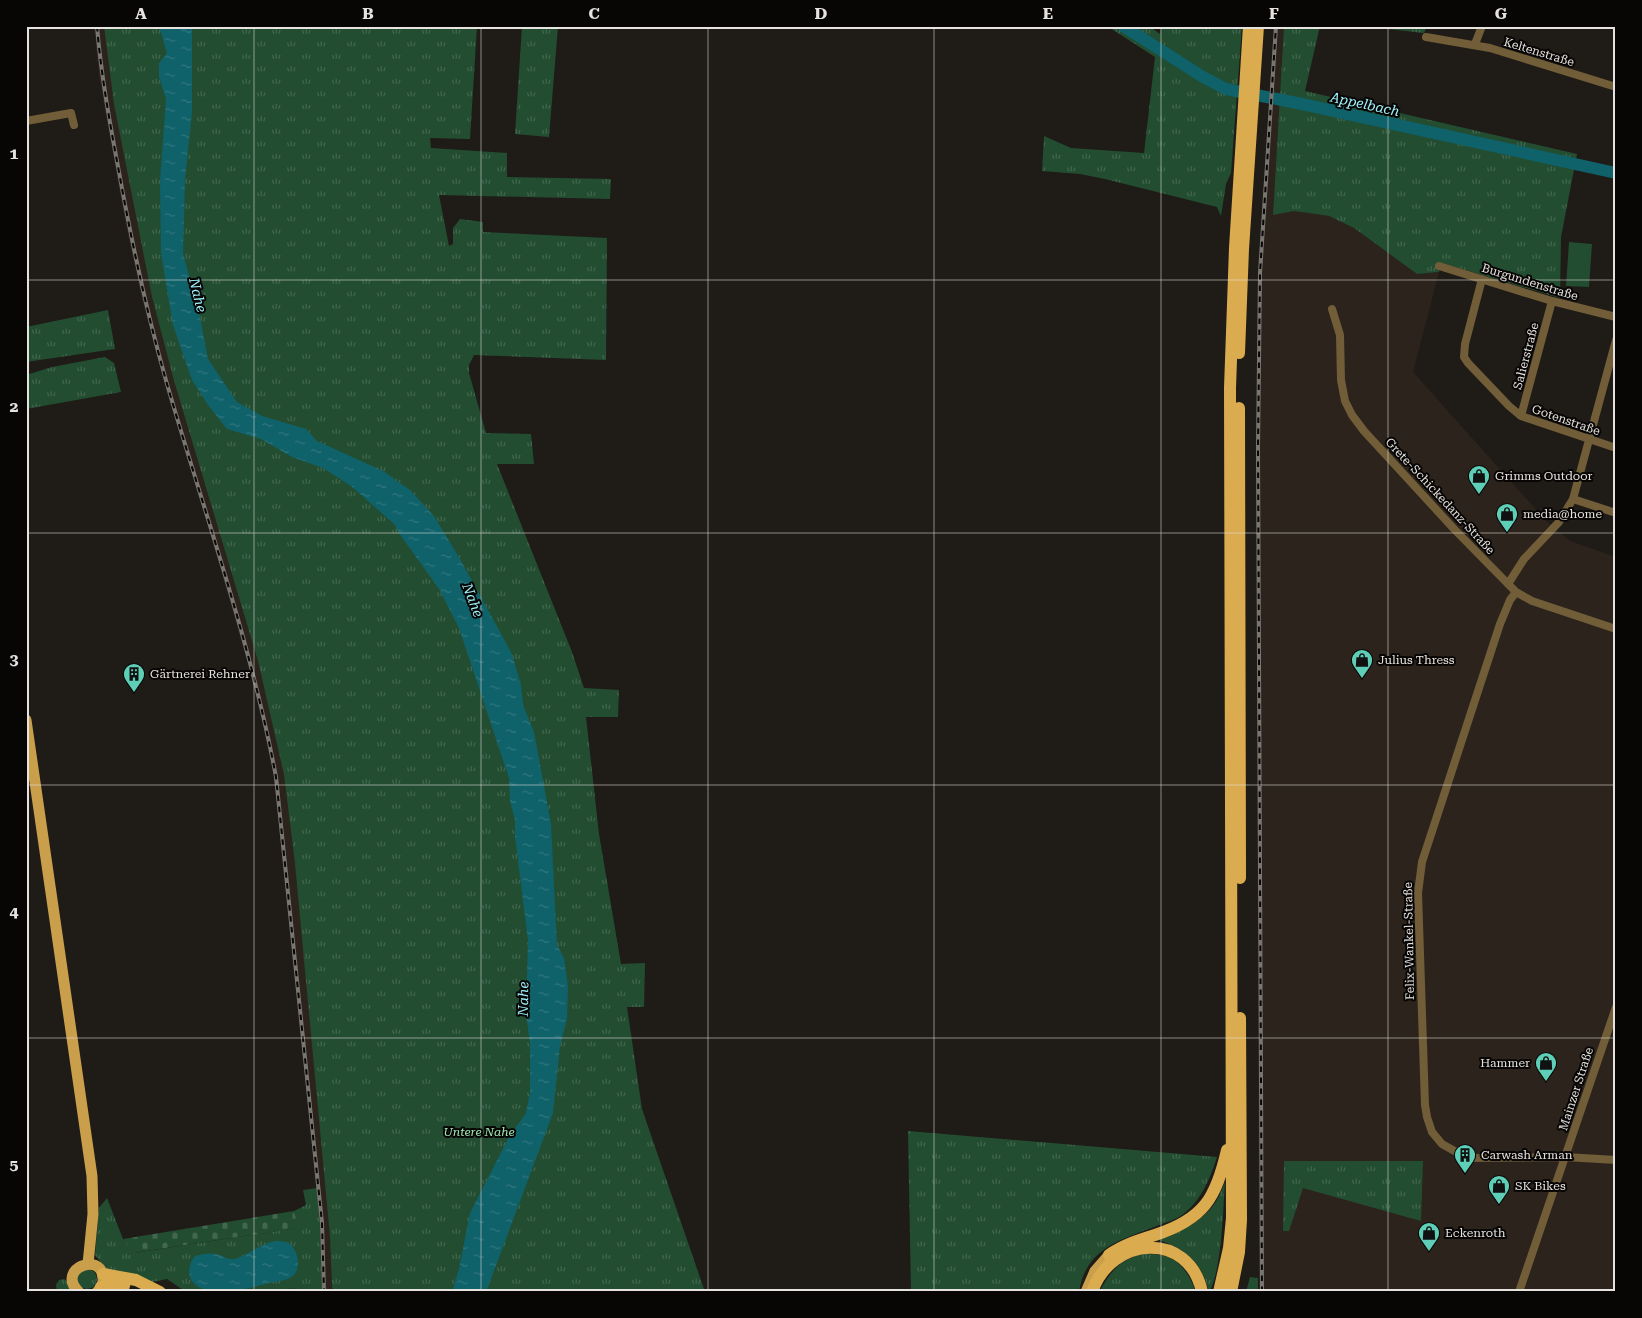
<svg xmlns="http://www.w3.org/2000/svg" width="1642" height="1318" font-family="'Roboto Serif',serif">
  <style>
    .built { fill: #2c241c }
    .grass { fill: url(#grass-tufts) }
    .cemetery { fill: url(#cemetery-stones) }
    .garden { fill: #224d31 }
    .water { fill: url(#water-ripples) }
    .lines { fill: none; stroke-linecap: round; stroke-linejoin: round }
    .river { stroke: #0f616a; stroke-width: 12 }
    .minor { stroke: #715d38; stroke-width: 8 }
    .primary { stroke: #c99f4c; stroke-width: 11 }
    .trunk { stroke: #daac4f; stroke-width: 12 }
    .rail-casing { stroke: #797672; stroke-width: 4 }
    .rail { stroke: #080605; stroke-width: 2; stroke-dasharray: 5.5; stroke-linecap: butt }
    .grid { fill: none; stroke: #e5e2df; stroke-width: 1; stroke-opacity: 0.55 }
    .labels { text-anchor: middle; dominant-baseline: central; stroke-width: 4; stroke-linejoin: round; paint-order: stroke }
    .street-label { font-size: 12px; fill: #e5e2df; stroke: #080605 }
    .poi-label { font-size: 12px; fill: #e5e2df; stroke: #080605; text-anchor: start }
    .park-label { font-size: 12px; font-style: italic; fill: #a0eab5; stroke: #080605 }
    .water-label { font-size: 14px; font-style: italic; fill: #9ef2fc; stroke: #080605 }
    .neatline { fill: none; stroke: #e5e2df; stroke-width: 2 }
    .grid-label { font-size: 16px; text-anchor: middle; font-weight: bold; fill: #e5e2df }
  </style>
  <defs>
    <pattern id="grass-tufts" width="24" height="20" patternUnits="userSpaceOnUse" patternTransform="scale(1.25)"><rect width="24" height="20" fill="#224d31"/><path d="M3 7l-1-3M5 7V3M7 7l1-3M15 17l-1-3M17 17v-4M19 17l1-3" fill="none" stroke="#42664e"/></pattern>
    <pattern id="cemetery-stones" width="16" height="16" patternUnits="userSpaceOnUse" patternTransform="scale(1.25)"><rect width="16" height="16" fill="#224d31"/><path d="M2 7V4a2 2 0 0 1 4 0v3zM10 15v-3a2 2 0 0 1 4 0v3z" fill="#42664e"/></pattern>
    <pattern id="water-ripples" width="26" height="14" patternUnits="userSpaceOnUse" patternTransform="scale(1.25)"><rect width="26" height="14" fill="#0f616a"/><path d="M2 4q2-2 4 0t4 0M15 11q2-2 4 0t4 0" fill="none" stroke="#32777f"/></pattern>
  </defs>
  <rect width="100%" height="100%" fill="#1f1b17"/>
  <path class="built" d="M94,26H104L152,297L174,381L258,661L284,775L295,864L330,1220L332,1292H322L320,1223L274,777L263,717L249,667L142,300L126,226L99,76Z
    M1274,26H1284L1273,215L1294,211L1329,216L1354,228L1417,274L1439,272L1413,372L1546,521L1570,541L1616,557V1292H1259L1256,450L1258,275Z"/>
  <path class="grass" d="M104,26H477L470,139L430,138L431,148L507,153V177L611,179L610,199L439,195L449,246L453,244V228L460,219L483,222V232L607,238L606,360L474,355L469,365V373L486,433L531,434L534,464H497L572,652L584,688L619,690L618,717H586L599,834L621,964L645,963L644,1007H627L642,1109L705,1292H333V1289L332,1288L330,1236L295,864L284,775L258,661L174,381L152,297L114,104Z
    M522,26H558L549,137L515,134Z
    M1107,26H1149L1160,34L1161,26H1242L1231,173L1226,184L1221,216L1217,207L1105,179L1080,174L1042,171L1044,136L1071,148L1144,153L1155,57Z
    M1284,26H1320L1305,91L1577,154L1561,237L1560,298L1442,263L1439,272L1417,274L1354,228L1329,216L1294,211L1273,215Z
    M1360,26H1427L1424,33Z
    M108,310L115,349L26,362V327Z
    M105,357L114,363L121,392L26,409V375L52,367Z
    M908,1131L1217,1157C1210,1179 1200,1204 1179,1217C1174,1220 1167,1222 1162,1224C1124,1239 1086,1246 1079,1292H911Z
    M1284,1161H1423L1421,1221L1303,1188L1289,1231H1283Z
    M1225,1182C1223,1209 1222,1271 1209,1292C1201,1261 1188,1251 1159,1240C1180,1232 1204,1221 1217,1200C1220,1195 1222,1188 1225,1182Z
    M317,1188L320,1223L322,1290C304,1290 286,1286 269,1292H186L167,1279L152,1282L108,1272L95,1255L99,1208L107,1198L123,1239L134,1253L297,1228L294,1211L306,1205L303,1190Z
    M1145,1253C1151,1254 1159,1254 1165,1256C1180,1260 1192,1277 1195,1292H1099C1112,1269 1120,1260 1145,1253Z
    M77 1279a10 10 0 1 1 20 0a10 10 0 1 1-20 0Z
    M1250,1277L1258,1278V1292H1246Z
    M64,1279L67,1281L74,1292H57L56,1285L59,1280Z"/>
  <path class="cemetery" d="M294,1211L298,1228L133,1253L123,1239Z"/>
  <path class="garden" d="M1569,242L1592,244L1589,287L1566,286Z"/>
  <path class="water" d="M159,26H192V112L185,179L183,254L198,307L208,359L237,402L262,416L306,429L317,441L383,471L410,490L434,516L460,559L512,654L521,685L523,705L534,732L551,824L557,945L564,958L568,986L567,1019L560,1046L553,1113L486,1292H452L459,1269L470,1213L509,1137L526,1113L530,1092V1043L526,1014L528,941L515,836V820L510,801L509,778L459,628L439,589L401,536L394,524L351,486L323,468L292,457L261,439L227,429L208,405L192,380L173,325L161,253L160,180L166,99L159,77V63L167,53Z
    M274,1241C278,1241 282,1241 286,1242C297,1246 302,1265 294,1275C288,1281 277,1281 269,1283C251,1288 205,1300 192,1281C187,1273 189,1263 195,1256C202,1254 208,1253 215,1254C222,1255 227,1260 234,1259C248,1256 258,1245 274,1241Z"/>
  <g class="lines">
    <path class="river" d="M1123,26L1203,77L1226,89L1302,104L1616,173"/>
    <path class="minor" d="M1426,37L1490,48L1616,87
      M1475,44L1482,26
      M26,121L71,113L74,125
      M1439,266L1552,301L1616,317
      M1482,279L1465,344L1464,357L1468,363L1509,406L1521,416L1616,448
      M1332,309L1340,335L1341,380L1345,401L1352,415L1364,431L1455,530L1516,592L1532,601L1616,629
      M1521,416L1552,301
      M1573,499L1616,513
      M1508,584L1524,559L1559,522L1573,499L1616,340
      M1516,592L1510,600L1500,624L1422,862L1418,893L1425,1105L1427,1117L1432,1132L1442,1144L1467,1158L1565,1157L1616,1160
      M1519,1292L1616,1007"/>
    <path class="primary" d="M26,720L92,1176L93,1214L88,1264
      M79,1292C55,1270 101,1250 103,1278C104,1284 101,1288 97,1292
      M1086,1292L1095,1271L1109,1255"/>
    <path class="trunk" d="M1239,353L1243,249L1258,26
      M1239,408L1240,878
      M1109,1255C1123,1245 1139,1240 1155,1235C1204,1219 1216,1198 1227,1150
      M103,1274L136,1280L160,1292
      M101,1287L110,1284L124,1286
      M1092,1292C1111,1236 1189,1230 1202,1292
      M1219,1292L1229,1248L1232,1218L1230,388L1235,248L1249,26
      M1231,1292L1239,1252L1241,1220L1240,1018"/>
    <g class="rail-casing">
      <path id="rail" d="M97,26C101,75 110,124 119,172C132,244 147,314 167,384C205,515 251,643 276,777L322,1223L324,1292
        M1262,1292L1258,448L1260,273L1276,26"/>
    </g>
    <use href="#rail" class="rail"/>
  </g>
  <path class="grid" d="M254,26V1292M481,26V1292M708,26V1292M934,26V1292M1161,26V1292M1388,26V1292M26,280H1616M26,533H1616M26,785H1616M26,1038H1616"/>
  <defs>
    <g id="shop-pin" transform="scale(1.125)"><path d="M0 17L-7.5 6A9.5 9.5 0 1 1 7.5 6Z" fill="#5eceb7" stroke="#080605"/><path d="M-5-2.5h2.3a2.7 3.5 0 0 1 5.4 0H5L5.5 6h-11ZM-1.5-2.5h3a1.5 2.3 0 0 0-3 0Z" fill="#111"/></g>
    <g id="building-pin" transform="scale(1.125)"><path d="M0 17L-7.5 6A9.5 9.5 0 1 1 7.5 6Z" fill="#5eceb7" stroke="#080605"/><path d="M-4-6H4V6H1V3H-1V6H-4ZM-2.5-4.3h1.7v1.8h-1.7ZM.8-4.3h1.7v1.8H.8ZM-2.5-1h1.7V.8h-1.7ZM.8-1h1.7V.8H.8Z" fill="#111"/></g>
  </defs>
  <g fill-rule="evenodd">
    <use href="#shop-pin" x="1479" y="476"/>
    <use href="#shop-pin" x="1507" y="514"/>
    <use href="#shop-pin" x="1362" y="660"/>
    <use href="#building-pin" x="134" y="674"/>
    <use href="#shop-pin" x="1546" y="1063"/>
    <use href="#building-pin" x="1465" y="1155"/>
    <use href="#shop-pin" x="1499" y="1186"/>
    <use href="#shop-pin" x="1429" y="1233"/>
  </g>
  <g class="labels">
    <g class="street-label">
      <text transform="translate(1539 52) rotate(17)">Keltenstraße</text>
      <text transform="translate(1530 282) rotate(17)">Burgundenstraße</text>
      <text transform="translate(1526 356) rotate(-75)">Salierstraße</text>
      <text transform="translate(1566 420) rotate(19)">Gotenstraße</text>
      <text transform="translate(1440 496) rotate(47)">Grete-Schickedanz-Straße</text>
      <text transform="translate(1409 941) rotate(-91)">Felix-Wankel-Straße</text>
      <text transform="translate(1576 1089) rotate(-72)">Mainzer Straße</text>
    </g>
    <g class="poi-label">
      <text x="1495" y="476">Grimms Outdoor</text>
      <text x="1523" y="514">media@home</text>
      <text x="1378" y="660">Julius Thress</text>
      <text x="150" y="674">Gärtnerei Rehner</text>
      <text x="1530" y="1063" text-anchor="end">Hammer</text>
      <text x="1481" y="1155">Carwash Arman</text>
      <text x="1515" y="1186">SK Bikes</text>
      <text x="1445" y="1233">Eckenroth</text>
    </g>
    <g class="park-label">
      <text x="479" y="1132">Untere Nahe</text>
    </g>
    <g class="water-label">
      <text transform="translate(1365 104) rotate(12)">Appelbach</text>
      <text transform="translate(198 295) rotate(76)">Nahe</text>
      <text transform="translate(473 600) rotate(69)">Nahe</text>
      <text transform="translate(523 999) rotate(-89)">Nahe</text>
    </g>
  </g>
  <rect width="1642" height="1318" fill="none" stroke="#080605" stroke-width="55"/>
  <rect x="28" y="28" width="1586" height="1262" class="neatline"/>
  <g class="grid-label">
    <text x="141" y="19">A</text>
    <text x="368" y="19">B</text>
    <text x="594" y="19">C</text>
    <text x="821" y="19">D</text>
    <text x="1048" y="19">E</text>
    <text x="1274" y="19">F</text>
    <text x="1501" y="19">G</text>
    <text x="14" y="159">1</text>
    <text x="14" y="412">2</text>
    <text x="14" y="665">3</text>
    <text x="14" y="917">4</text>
    <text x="14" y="1170">5</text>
  </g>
</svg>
